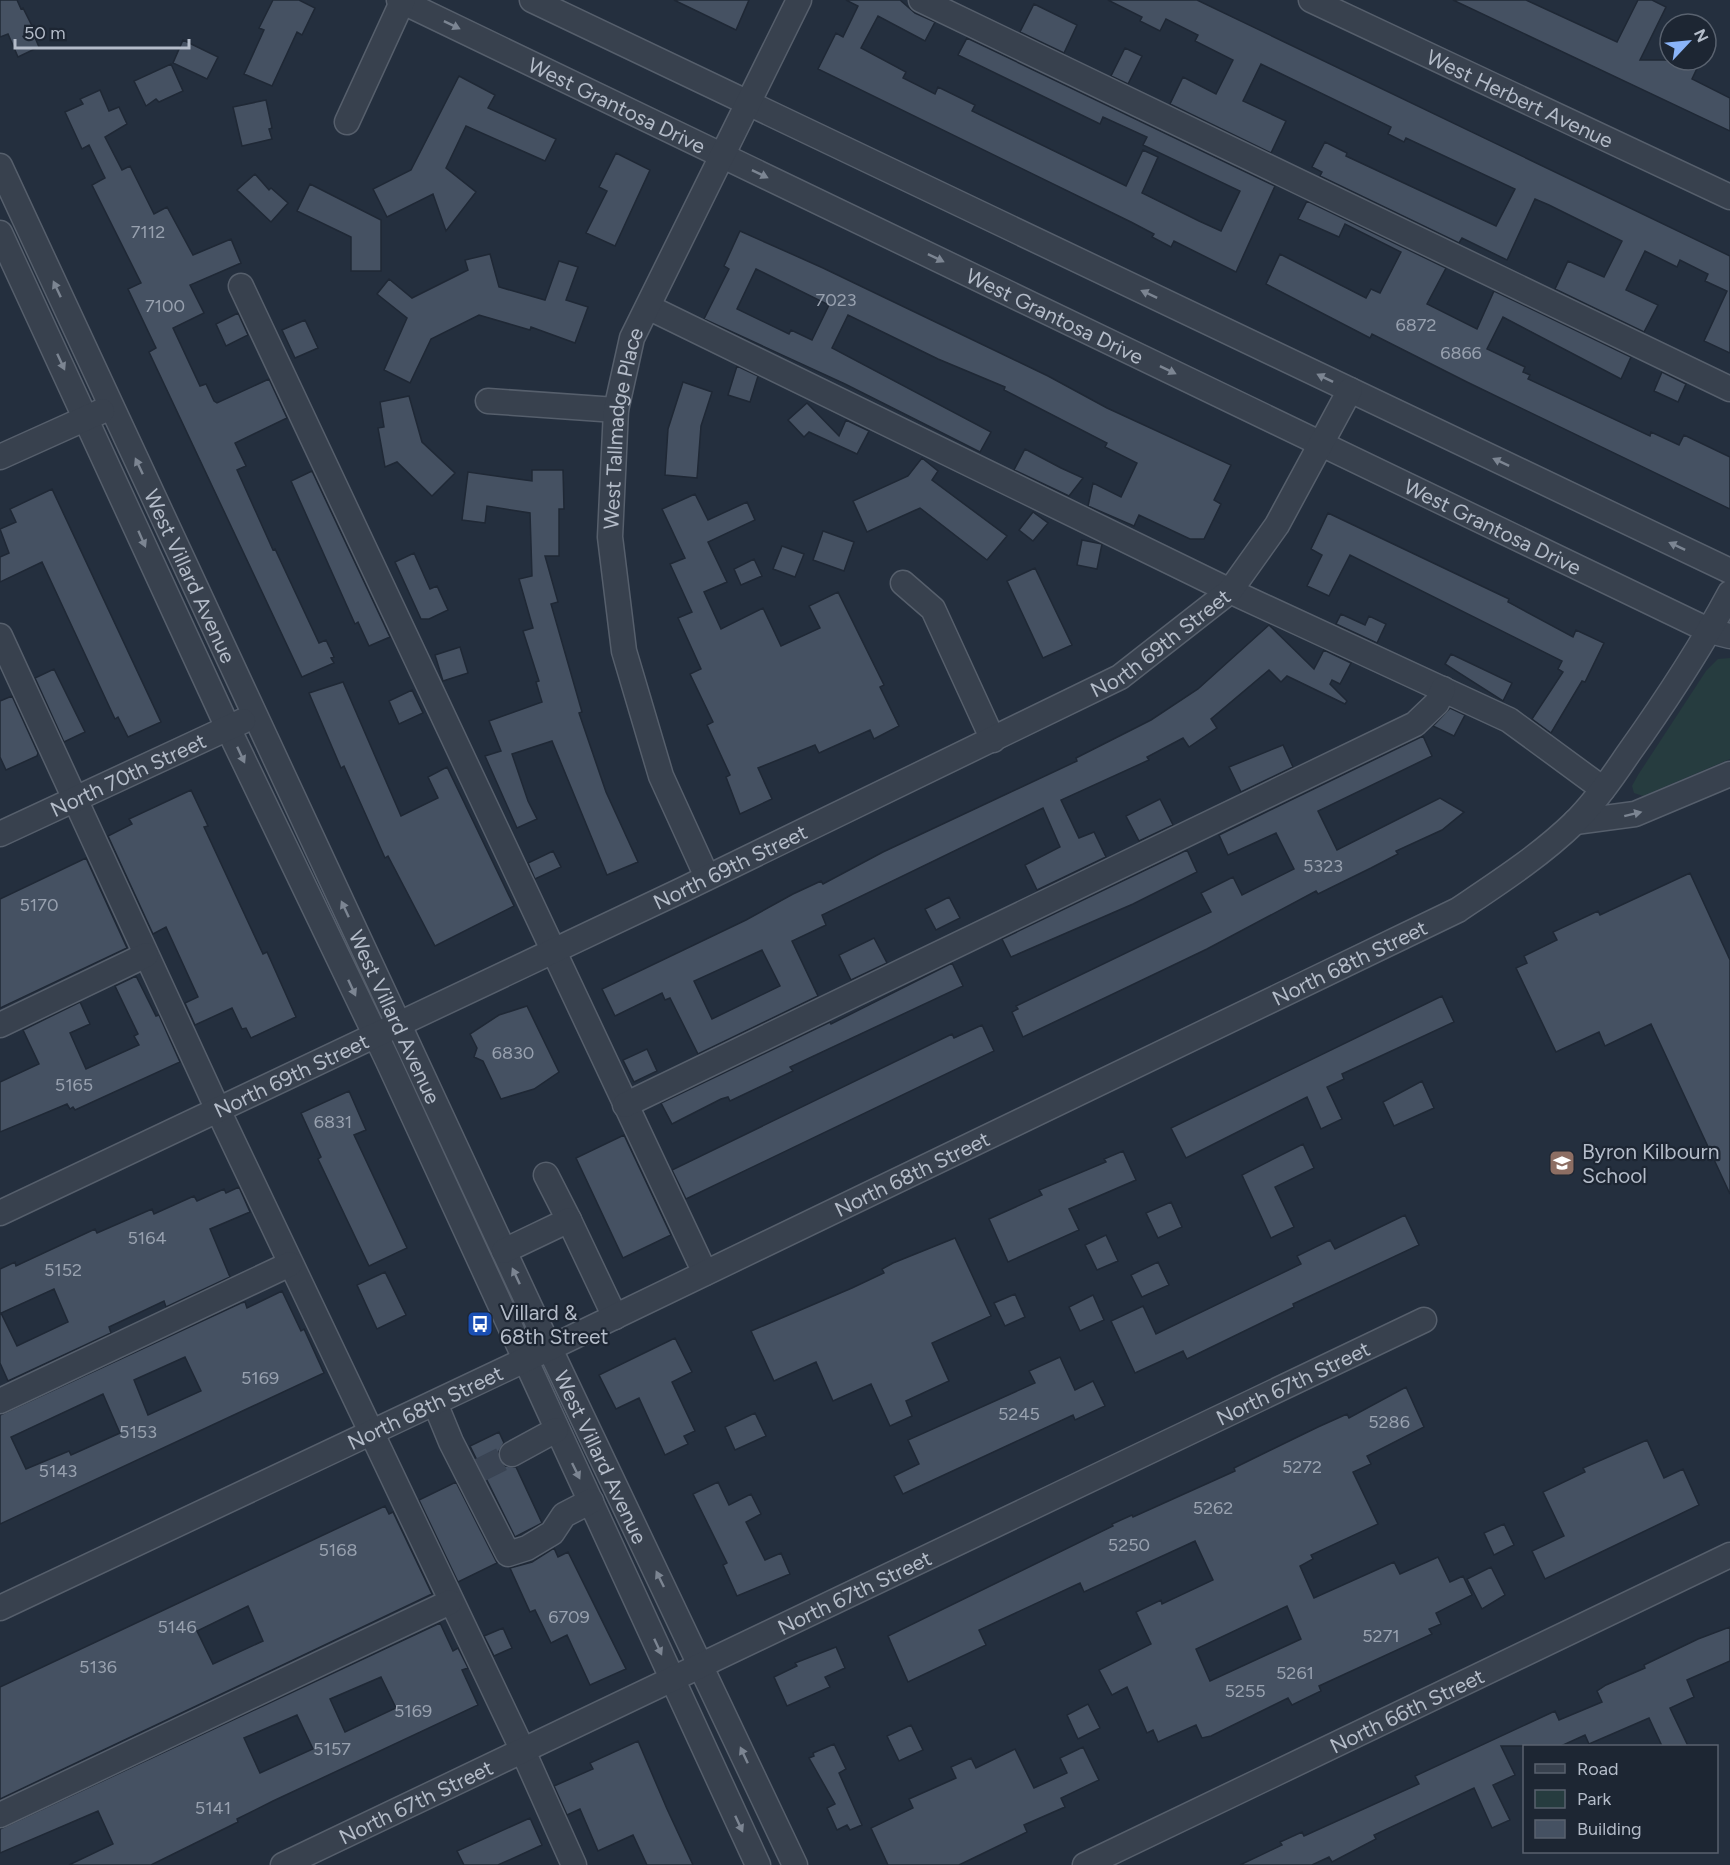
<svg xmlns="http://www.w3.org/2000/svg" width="1730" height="1865" font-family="Figtree,sans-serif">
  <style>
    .green { fill: #263c3f }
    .building { fill: #455162; stroke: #1f2835; stroke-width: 1.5; fill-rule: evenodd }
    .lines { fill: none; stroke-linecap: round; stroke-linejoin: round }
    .minor-tunnel { stroke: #3a4453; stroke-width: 24; stroke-dasharray: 24 12; stroke-linecap: butt }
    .minor-casing { stroke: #565f6c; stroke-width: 27 }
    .minor { stroke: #38414e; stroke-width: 24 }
    .oneway { fill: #7c8592 }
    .labels { text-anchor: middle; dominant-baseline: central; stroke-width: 4.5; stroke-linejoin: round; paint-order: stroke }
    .number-label { font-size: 18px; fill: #98a1af }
    .street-label { font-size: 21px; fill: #b4bcc9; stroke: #1d2633 }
    .poi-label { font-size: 21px; fill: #b4bcc9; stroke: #1d2633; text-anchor: start }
  </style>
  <rect width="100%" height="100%" fill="#242f3e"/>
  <path class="green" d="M1730,658V759L1643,796L1634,793L1632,786L1638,775L1706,671L1718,659Z"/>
  <path class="building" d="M0,0H17L21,9L23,8L36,34L34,35L39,47L18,57L8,34L0,37Z
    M273,0H299L315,8L302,35L297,32L272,86L244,74L264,30L259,28Z
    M674,0H749L736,30Z
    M846,0H900L915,13L935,22L925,41L878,16L861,48L906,72L903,78L935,94L938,87L975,105L972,111L1126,186L1143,150L1158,157L1142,193L1199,221L1221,231L1240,191L1143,145L1147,137L1103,117L1100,124L958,55L967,38L1275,186L1236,272L1174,241L1171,247L1152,237L1154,234L1131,222L818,69L836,33L843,37L858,6Z
    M1108,0H1197L1730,256V353L1704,341L1727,291L1705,281L1708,274L1680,260L1677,267L1645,251L1626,290L1658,305L1644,332L1555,289L1568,261L1604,277L1622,241L1549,205L1535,199L1507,260L1462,238L1459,243L1320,176L1322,172L1312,167L1325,142L1347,153L1346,156L1496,226L1515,189L1406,138L1404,142L1388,134L1391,127L1261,64L1243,101L1286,121L1271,153L1170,104L1183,77L1216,94L1233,60L1195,41L1198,35L1166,19L1160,31L1140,21L1142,17Z
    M1453,0H1526L1617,42L1638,0H1652L1666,7L1640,60H1701L1692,79L1730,98V131Z
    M1034,4L1077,25L1064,53L1020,32Z
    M183,40L218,57L207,79L173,63Z
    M1125,48L1142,56L1128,84L1111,76Z
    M171,64L183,91L159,102L156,99L146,106L134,81Z
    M459,76L495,95L488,108L556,139L545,161L466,126L446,168L476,192L446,231L433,194L387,217L373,189L411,170Z
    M100,90L109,111L119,107L127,124L105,137L122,170L130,166L154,214L167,207L193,255L231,239L241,263L190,285L204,313L173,328L200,386L206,384L214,401L217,403L269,379L287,418L235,443L246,466L237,470L273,550L275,549L319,643L326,640L334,657L331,658L334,663L302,677L149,352L156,348L128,289L141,283L92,185L105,178L89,145L82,149L65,112L83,104L80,99Z
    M266,100L272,128L269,129L272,139L242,146L233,107Z
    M616,153L650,170L615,246L586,233L607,191L599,187Z
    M255,174L269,190L271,188L288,203L271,222L237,190Z
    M310,184L381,220V271H351V237L297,211Z
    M1307,201L1446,268L1427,304L1477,329L1494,291L1631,357L1621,379L1503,317L1487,349L1525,367L1523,372L1530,375L1528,379L1650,436L1651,432L1679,445L1684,435L1730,457V509L1467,382L1372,334L1370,338L1266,284L1280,254L1366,298L1371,289L1380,293L1401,252L1345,224L1339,237L1298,219Z
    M740,231L823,268L1048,376L1107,408L1231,465L1214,500L1221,504L1204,539H1190L1139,515L1134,526L1088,506L1093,483L1121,497L1137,463L1105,447L1107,443L1004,390L1005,387L938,359L848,315L832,348L991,432L980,452L845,384L704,319L729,269L724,266ZM756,269L829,305L812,340L791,330L789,334L737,309Z
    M490,254L499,287L545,300L559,261L578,267L566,300L588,307L575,343L531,327L530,330L479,315L431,339L410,383L384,370L407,318L377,294L389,279L412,298L468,270L465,260Z
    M238,313L248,335L226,346L216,324Z
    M305,320L318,348L295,358L282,330Z
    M737,366L758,376L750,402L728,395Z
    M1662,372L1686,384L1678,402L1654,391Z
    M683,382L712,392L701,426L697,478L665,475L668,429Z
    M409,396L422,442L455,473L432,496L397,462L385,467L378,428L384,427L380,402Z
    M807,403L839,436L846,420L869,431L857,454L809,432L804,437L788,420Z
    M1025,449L1061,468L1083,478L1069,496L1014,470Z
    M922,458L938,471L932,480L1007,536L987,560L920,508L867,532L853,501L908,476Z
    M532,470H563L564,509H559V556H545L558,602L551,604L582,712L579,713L606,792L638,862L607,875L552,741L512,754L528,801L537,819L517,828L485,756L501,751L489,721L542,702L536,682L539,681L523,631L533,628L519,579L532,576L530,513L487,506L485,523L462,520L468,472L532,481Z
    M312,471L390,637L369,646L358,622L355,624L291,481Z
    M52,489L161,722L128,737L118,717L115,719L42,562L0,582V557L9,553L0,529L16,522L10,509Z
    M695,494L708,520L747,502L755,520L708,542L727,582L704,592L721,629L763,608L781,646L820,628L809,606L838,592L884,685L880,687L899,726L874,739L870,730L819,753L815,745L758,768L772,799L740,814L726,777L730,775L707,725L713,722L690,674L701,669L678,618L692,612L670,564L685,558L662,509Z
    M1033,512L1048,523L1033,541L1019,530Z
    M1328,513L1509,599L1508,602L1573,637L1576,630L1604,643L1585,682L1582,681L1551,733L1532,719L1563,672L1558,669L1562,661L1350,555L1329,596L1307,586L1322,555L1311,549Z
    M823,531L854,542L844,571L813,560Z
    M1082,540L1102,544L1097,569L1077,565Z
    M782,546L804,554L795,577L773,569Z
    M414,553L430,589L437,586L448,610L429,619H421L395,562Z
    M754,559L762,576L741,585L734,569Z
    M1035,568L1072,645L1043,658L1007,581Z
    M1341,614L1365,625L1369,616L1386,624L1377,643L1336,624Z
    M1269,625L1314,669L1324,650L1351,663L1340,684L1332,680L1330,684L1347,701L1345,704L1287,676L1281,682L1269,670L1211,719L1217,728L1189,747L1183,738L1147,757L1149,760L1061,800L1079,838L1094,832L1106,857L1037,890L1025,865L1060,847L1043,808L822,915L826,925L792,941L818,996L698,1054L670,998L665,1000L662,993L615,1016L602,989L746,920L793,894L821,881L823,884L883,852L1077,761L1076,758L1151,720L1198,689ZM762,950L780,986L712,1019L694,981Z
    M460,647L468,673L443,681L435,655Z
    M1451,654L1512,683L1503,701L1445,664Z
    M54,669L85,732L64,742L35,678Z
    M343,682L401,816L438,798L428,777L447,767L514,906L435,946L388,856L385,858L344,766L341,768L309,693Z
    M412,690L423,713L399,724L389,701Z
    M12,696L38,753L37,756L6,770L0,757V701Z
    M1450,708L1465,715L1454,736L1433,726Z
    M1423,736L1432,756L1318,811L1337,850L1440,798L1464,812L1442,830L1396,851L1398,854L1371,868L1318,894L1316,891L1207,949L1023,1037L1012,1012L1018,1009L1016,1006L1211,912L1201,893L1233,877L1242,895L1294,869L1276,833L1228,855L1219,835Z
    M1283,745L1293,767L1241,792L1229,767Z
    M191,790L208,826L204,827L263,954L267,952L296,1017L251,1038L246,1028L242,1029L232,1008L195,1025L185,1003L198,997L166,927L153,934L108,836L132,824L129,819Z
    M1160,799L1173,825L1139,841L1126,816Z
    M1187,850L1197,872L1133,904L1011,957L1002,939Z
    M553,851L561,867L535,879L528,863Z
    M86,858L127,948L0,1008V899Z
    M1690,873L1730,960V1194L1651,1024L1605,1046L1599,1032L1556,1052L1516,968L1527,963L1524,956L1557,940L1553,932L1598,911L1600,915Z
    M949,897L960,918L936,930L925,909Z
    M874,938L887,963L851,980L839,955Z
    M952,963L963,986L790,1067L793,1071L730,1101L728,1097L721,1099L672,1124L661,1103L830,1022L831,1024Z
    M136,976L156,1016L159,1015L180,1062L75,1110L73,1107L70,1109L67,1104L0,1132V1082L39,1064L23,1030L80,1002L90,1024L70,1033L86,1069L139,1045L134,1036L138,1034L115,986Z
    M1442,996L1454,1022L1342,1074L1344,1079L1327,1087L1342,1119L1321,1129L1307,1097L1186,1158L1171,1128Z
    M527,1006L559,1072L534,1089L501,1099L483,1061L474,1057L477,1048L470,1034L499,1015Z
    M982,1025L994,1051L686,1199L672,1170L952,1034L954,1038Z
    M647,1049L657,1071L634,1082L623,1060Z
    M1422,1081L1434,1108L1394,1126L1383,1102Z
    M349,1091L366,1130L354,1135L407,1248L369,1266L318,1159L321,1157L301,1113Z
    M624,1135L671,1235L623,1258L576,1158Z
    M1303,1144L1314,1168L1275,1187L1294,1227L1271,1238L1242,1175Z
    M1123,1151L1136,1180L1069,1209L1079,1230L1008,1262L989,1219L1042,1195L1039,1190L1106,1162L1104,1159Z
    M239,1187L250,1212L210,1229L230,1277L166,1307L164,1301L109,1327L111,1333L8,1381L0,1363V1269L15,1262L16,1266L95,1229L97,1233L152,1209L154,1214L194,1196L197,1201L224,1189L226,1193ZM54,1289L68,1322L17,1346L1,1313Z
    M1171,1202L1182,1227L1158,1238L1146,1213Z
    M1405,1215L1419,1245L1293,1304L1294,1307L1187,1359L1183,1351L1135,1373L1111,1321L1143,1306L1156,1334L1301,1264L1297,1256L1330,1240L1335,1249Z
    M1106,1235L1118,1261L1097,1270L1085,1245Z
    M955,1238L991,1316L932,1343L949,1381L906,1401L912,1416L890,1426L871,1384L833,1401L816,1362L774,1381L751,1331L852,1288L884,1273L882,1269L893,1263Z
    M1158,1262L1169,1285L1142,1297L1131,1275Z
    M385,1272L406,1315L377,1329L357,1285Z
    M282,1291L301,1331L304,1329L324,1373L0,1524V1415L241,1303L245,1302L247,1308ZM185,1357L201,1391L148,1415L134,1380ZM103,1394L120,1433L71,1455L69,1451L26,1469L11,1437Z
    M1015,1294L1025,1317L1005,1326L994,1303Z
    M1093,1295L1104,1320L1080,1331L1069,1307Z
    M675,1338L692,1372L672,1382L695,1431L684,1436L688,1444L665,1455L639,1398L616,1409L599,1375Z
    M1060,1357L1075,1390L1093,1381L1105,1406L1075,1420L1073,1415L903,1494L894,1476L919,1464L908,1440L1035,1383L1029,1371Z
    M1406,1387L1424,1427L1367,1456L1371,1464L1353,1472L1378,1524L1311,1555L1313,1559L1300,1566L1314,1598L1394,1562L1400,1574L1438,1557L1450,1582L1463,1576L1472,1595L1436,1613L1441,1624L1429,1629L1432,1634L1319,1686L1321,1691L1292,1705L1288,1698L1211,1736L1202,1738L1196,1725L1158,1742L1153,1730L1147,1733L1127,1687L1112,1695L1099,1670L1151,1644L1136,1612L1161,1600L1162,1604L1213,1580L1195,1541L1084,1592L1080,1583L979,1630L986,1645L908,1682L888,1636L1113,1526L1112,1524L1132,1515L1133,1517L1235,1471L1234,1468L1318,1427L1347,1414L1349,1418ZM1287,1606L1301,1639L1210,1681L1196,1649Z
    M755,1413L766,1436L735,1450L725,1427Z
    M499,1432L504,1443L498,1453L499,1460L505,1466L516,1467L542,1523L515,1537L470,1446Z
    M1647,1440L1664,1478L1683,1469L1699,1505L1545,1579L1532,1551L1564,1536L1543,1492L1585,1472L1583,1468Z
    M456,1482L497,1563L458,1582L419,1500Z
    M718,1482L729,1505L751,1494L761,1514L746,1522L765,1560L781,1553L790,1574L737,1596L723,1565L727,1563L693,1494Z
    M385,1506L389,1514L393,1512L432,1594L0,1799V1687ZM248,1606L263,1641L213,1664L197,1631Z
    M1504,1524L1514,1545L1494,1555L1484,1533Z
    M554,1548L558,1557L568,1552L626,1669L590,1685L567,1635L551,1643L535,1610L530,1612L510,1568L532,1562Z
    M1491,1567L1505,1595L1482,1609L1467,1579Z
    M440,1623L453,1651L458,1648L468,1668L462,1670L478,1705L273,1801L237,1819L238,1822L151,1865H69L113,1844L98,1811L0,1853V1829ZM381,1677L396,1708L345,1732L330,1699ZM297,1715L313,1749L260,1773L244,1738Z
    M1730,1627V1661L1687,1680L1694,1697L1670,1708L1688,1746H1662L1649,1718L1589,1744L1585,1735L1561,1746H1501L1515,1775L1493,1785L1510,1820L1492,1828L1474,1788L1374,1835L1376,1839L1332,1862L1329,1857L1312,1865H1240L1282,1845L1280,1842L1302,1832L1304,1836L1419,1784L1415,1776L1555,1711L1559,1720L1602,1702L1597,1691L1606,1685L1645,1668L1644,1665L1698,1639Z
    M503,1628L512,1648L494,1656L484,1636Z
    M836,1647L845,1668L825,1677L830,1687L787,1706L774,1677L797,1666L795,1663Z
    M1088,1704L1100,1728L1078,1739L1067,1715Z
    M911,1725L923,1750L899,1761L887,1736Z
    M638,1741L667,1809L693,1865H647L633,1835L598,1851L580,1809L567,1815L554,1786L593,1769L590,1763Z
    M834,1744L846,1769L839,1773L862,1825L850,1830L847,1825L837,1830L827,1808L835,1804L809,1758L814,1756L813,1753Z
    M1083,1747L1099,1780L1061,1798L1065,1807L1024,1825L1027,1832L959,1865H888L871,1828L913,1808L909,1799L956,1778L951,1767L971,1758L976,1768L1015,1749L1034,1788L1067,1773L1060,1758Z
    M530,1818L542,1845L498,1865H464L457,1851Z"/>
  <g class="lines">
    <path class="minor-tunnel" d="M480,1470L512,1454"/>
    <g class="minor-casing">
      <g id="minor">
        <path id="s1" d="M399,0L1710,631L1730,636"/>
        <path d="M532,0L1730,571"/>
        <path d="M921,0L1730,389"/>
        <path id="s2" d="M1311,0L1730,197"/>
        <path d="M347,122L403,0"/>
        <path id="s3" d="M0,166L530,1307L795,1865"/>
        <path d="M0,233L228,728L387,1059L758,1865"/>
        <path d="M241,286L705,1273"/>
        <path d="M648,307L1230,591L1509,720L1603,789"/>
        <path d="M488,401L616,410"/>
        <path d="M0,457L102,411"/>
        <path d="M903,583L933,609L993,740"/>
        <path d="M0,636L218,1110L523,1751L574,1865"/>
        <path d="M1575,822L1635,814L1730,774"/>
        <path id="s4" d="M0,834L243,721"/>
        <path id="s5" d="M707,877L661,776L624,651L610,537L616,410L632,338L799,0"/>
        <path d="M0,1025L146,955"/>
        <path d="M625,1105L1415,724L1437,703L1443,689"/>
        <path d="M546,1175L569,1220"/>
        <path id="s6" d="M0,1213L682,890L1120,677L1230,591L1277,525L1350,390"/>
        <path d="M504,1251L569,1220L615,1317"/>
        <path d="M0,1401L290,1264"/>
        <path d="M435,1403L451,1442L508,1554L527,1548L552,1533L564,1515L591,1501"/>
        <path d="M512,1454L556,1430"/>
        <path id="s7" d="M0,1608L550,1348L1458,910C1498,883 1540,856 1575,822C1595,802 1612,778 1628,754C1665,702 1700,649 1730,593"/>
        <path d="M0,1815L450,1602"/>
        <path id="s8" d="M283,1865L1424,1320"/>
        <path id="s9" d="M1085,1865L1730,1555"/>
      </g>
    </g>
    <use href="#minor" class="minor"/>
  </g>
  <defs><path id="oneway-solid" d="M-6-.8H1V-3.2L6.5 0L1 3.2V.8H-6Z" transform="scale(1.5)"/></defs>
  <g class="oneway">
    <use href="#oneway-solid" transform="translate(452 25) rotate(26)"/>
    <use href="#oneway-solid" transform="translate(760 174) rotate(26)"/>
    <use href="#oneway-solid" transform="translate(936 258) rotate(26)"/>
    <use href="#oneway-solid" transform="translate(57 289) rotate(-115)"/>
    <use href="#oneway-solid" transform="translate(1149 294) rotate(-155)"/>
    <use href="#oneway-solid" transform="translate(61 362) rotate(65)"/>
    <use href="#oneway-solid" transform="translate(1168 370) rotate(26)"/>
    <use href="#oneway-solid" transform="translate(1325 378) rotate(-154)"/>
    <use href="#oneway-solid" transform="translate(1501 462) rotate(-155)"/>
    <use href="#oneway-solid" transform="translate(139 466) rotate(-115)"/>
    <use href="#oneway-solid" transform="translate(142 539) rotate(66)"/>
    <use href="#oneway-solid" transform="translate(1677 546) rotate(-155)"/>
    <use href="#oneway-solid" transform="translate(241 755) rotate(65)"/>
    <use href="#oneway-solid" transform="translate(1633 814) rotate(-14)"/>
    <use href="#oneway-solid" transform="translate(345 909) rotate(-115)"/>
    <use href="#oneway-solid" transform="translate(352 988) rotate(65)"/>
    <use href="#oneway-solid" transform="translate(516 1276) rotate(-115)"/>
    <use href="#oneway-solid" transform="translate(576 1471) rotate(64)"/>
    <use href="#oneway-solid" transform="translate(660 1579) rotate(-116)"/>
    <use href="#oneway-solid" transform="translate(658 1647) rotate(65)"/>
    <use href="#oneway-solid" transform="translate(744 1755) rotate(-115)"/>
    <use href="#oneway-solid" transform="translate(739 1824) rotate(65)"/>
  </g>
  <defs>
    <g id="school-square" transform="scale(1.35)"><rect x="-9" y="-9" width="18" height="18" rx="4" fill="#8d6e63" stroke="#1d2633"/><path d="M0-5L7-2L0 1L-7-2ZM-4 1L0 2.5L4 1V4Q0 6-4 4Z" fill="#fff"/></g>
    <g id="bus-square" transform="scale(1.35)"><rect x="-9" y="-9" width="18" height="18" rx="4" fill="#1a4fb4" stroke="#1d2633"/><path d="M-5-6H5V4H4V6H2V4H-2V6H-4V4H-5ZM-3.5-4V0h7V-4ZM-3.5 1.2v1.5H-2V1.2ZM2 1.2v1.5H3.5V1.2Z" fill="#fff"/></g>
  </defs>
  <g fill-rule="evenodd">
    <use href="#school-square" x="1562" y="1163"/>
    <use href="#bus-square" x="480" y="1324"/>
  </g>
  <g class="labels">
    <g class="number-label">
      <text x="148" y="232">7112</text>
      <text x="836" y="300">7023</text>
      <text x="165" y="306">7100</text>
      <text x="1416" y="325">6872</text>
      <text x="1461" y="353">6866</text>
      <text x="1323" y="866">5323</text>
      <text x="39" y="905">5170</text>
      <text x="513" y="1053">6830</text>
      <text x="74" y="1085">5165</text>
      <text x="333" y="1122">6831</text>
      <text x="147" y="1238">5164</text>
      <text x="63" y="1270">5152</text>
      <text x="260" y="1378">5169</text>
      <text x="1019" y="1414">5245</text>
      <text x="1389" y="1422">5286</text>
      <text x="138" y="1432">5153</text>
      <text x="1302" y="1467">5272</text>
      <text x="58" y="1471">5143</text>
      <text x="1213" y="1508">5262</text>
      <text x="1129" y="1545">5250</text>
      <text x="338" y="1550">5168</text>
      <text x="569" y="1617">6709</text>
      <text x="177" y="1627">5146</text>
      <text x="1381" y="1636">5271</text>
      <text x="98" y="1667">5136</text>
      <text x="1295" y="1673">5261</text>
      <text x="1245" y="1691">5255</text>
      <text x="413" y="1711">5169</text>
      <text x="332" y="1749">5157</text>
      <text x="213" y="1808">5141</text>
    </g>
    <g class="street-label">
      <text stroke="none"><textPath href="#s2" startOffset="231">West Herbert Avenue</textPath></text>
      <text stroke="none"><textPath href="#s1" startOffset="242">West Grantosa Drive</textPath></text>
      <text stroke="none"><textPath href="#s1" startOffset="728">West Grantosa Drive</textPath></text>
      <text stroke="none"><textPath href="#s5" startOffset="466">West Tallmadge Place</textPath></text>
      <text stroke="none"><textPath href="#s1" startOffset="1214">West Grantosa Drive</textPath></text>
      <text stroke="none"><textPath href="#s3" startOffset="452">West Villard Avenue</textPath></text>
      <text stroke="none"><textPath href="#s6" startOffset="1294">North 69th Street</textPath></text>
      <text stroke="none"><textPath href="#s4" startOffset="141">North 70th Street</textPath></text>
      <text stroke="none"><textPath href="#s6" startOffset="808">North 69th Street</textPath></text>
      <text stroke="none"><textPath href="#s7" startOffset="1496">North 68th Street</textPath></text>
      <text stroke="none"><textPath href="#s3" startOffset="938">West Villard Avenue</textPath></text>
      <text stroke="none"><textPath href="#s6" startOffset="322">North 69th Street</textPath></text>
      <text stroke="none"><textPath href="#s7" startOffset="1010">North 68th Street</textPath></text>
      <text stroke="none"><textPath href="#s8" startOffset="1119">North 67th Street</textPath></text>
      <text stroke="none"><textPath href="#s7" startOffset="470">North 68th Street</textPath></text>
      <text stroke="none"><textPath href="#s3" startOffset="1424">West Villard Avenue</textPath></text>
      <text stroke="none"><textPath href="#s8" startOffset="633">North 67th Street</textPath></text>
      <text stroke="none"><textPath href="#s9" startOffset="357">North 66th Street</textPath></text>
      <text stroke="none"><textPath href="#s8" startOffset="147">North 67th Street</textPath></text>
    </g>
    <g class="poi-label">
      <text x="1582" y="1151">Byron Kilbourn<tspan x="1582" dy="24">School</tspan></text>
      <text x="500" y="1312">Villard &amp;<tspan x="500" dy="24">68th Street</tspan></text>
    </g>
  </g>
  <rect x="1523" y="1745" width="195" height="108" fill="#1d2633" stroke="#59626f" stroke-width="1.5"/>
  <rect x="1535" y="1764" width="30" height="9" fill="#38414e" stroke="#59626f" stroke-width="1.5"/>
  <text x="1577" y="1775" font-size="18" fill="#b4bcc9">Road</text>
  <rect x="1535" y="1790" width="30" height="18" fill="#263c3f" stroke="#59626f" stroke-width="1.5"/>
  <text x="1577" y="1805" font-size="18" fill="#b4bcc9">Park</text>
  <rect x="1535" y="1820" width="30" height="18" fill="#455162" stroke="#59626f" stroke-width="1.5"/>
  <text x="1577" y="1835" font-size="18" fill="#b4bcc9">Building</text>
  <g transform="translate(1688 42) rotate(64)"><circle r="28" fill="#1d2633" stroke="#59626f" stroke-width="1.5"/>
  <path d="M0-4.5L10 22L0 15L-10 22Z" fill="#8ab4f8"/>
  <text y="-9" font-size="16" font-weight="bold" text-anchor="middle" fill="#b4bcc9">N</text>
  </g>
  <path d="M15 39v9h174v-9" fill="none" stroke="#b4bcc9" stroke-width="3"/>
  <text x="24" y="39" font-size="18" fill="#b4bcc9" stroke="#1d2633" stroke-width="4.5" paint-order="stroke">50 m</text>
</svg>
